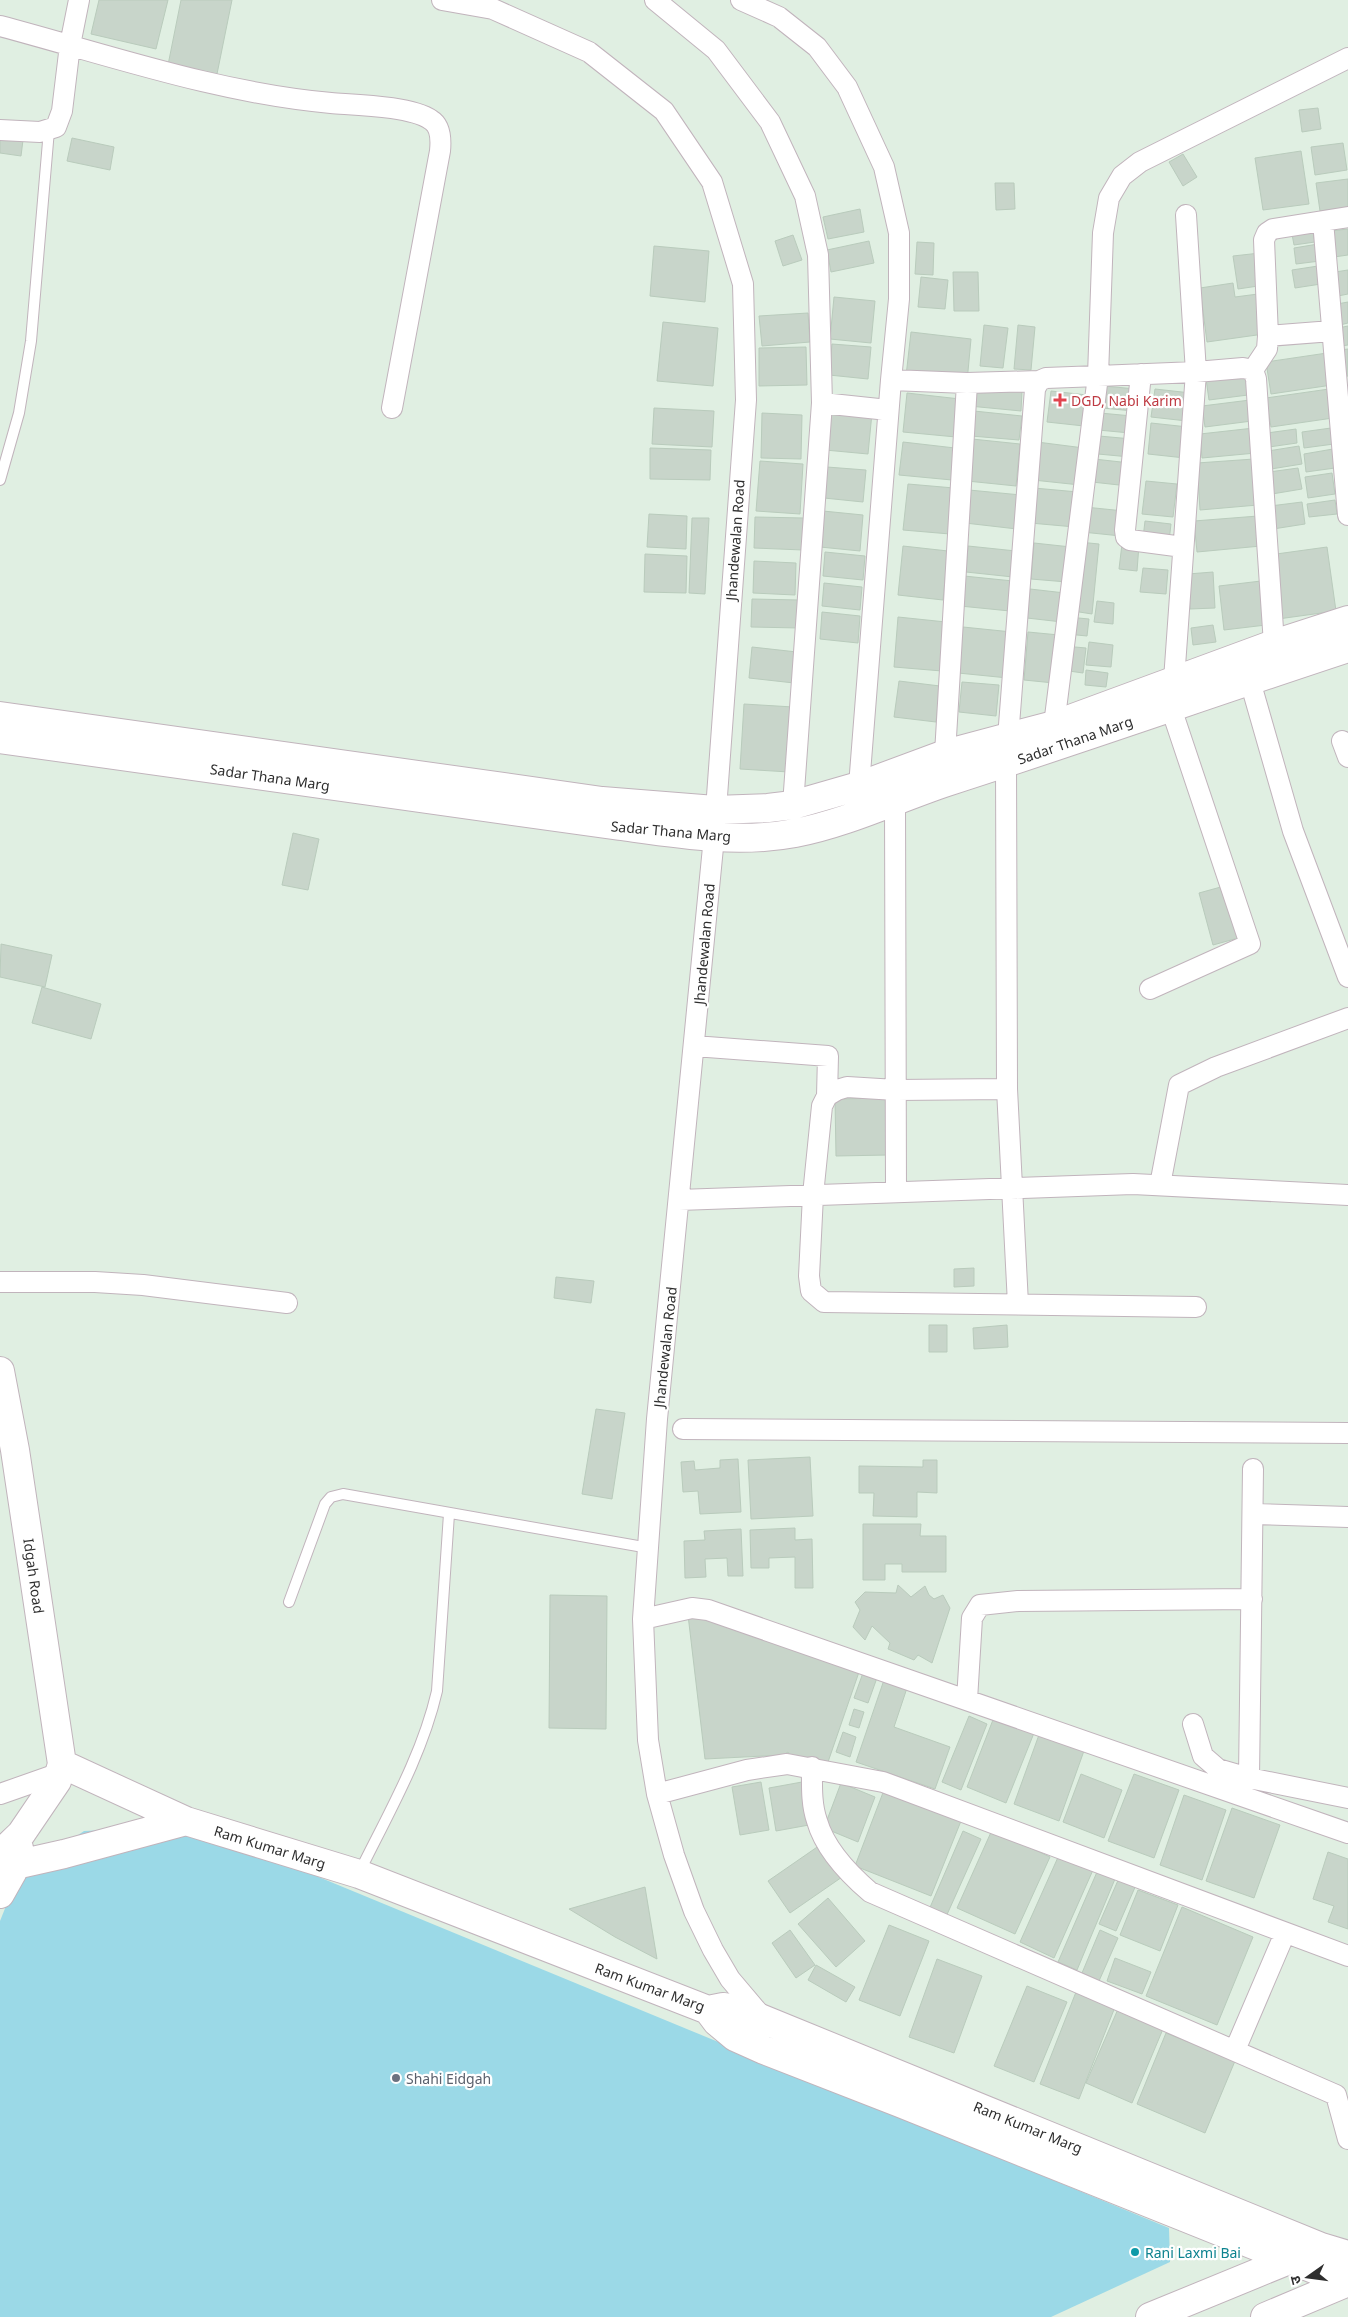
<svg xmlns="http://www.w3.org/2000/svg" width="1348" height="2317" font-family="'Noto Sans','Noto Sans Devanagari',sans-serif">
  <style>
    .green { fill: #9bd9e7 }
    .building { fill: #c8d5ca; stroke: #b9cbbc }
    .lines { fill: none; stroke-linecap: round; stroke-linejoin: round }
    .lane-casing { stroke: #c1b4bc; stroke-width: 12 }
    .street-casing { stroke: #c1b4bc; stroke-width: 22 }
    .secondary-casing { stroke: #c1b4bc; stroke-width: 30 }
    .lane { stroke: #fff; stroke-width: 10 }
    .street { stroke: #fff; stroke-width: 20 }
    .secondary { stroke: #fff; stroke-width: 28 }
    .health-dot { fill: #e0444e; stroke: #fff; stroke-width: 2 }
    .worship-dot { fill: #6b7280; stroke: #fff; stroke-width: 2 }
    .culture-dot { fill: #0f9aa8; stroke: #fff; stroke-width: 2 }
    .labels { text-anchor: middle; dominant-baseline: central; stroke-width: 4.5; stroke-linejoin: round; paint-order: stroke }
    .health-label { font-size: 14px; fill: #be3a42; stroke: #fff; text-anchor: start }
    .street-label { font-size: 14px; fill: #2e2e2e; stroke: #fff }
    .worship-label { font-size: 14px; fill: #5b616d; stroke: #fff; text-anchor: start }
    .culture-label { font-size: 14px; fill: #0d838f; stroke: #fff; text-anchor: start }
  </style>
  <rect width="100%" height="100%" fill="#e0efe2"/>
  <path class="green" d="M195,1826L1169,2228L1170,2262L1051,2317H0V1921L18,1876L84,1831Z"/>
  <path class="building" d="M99,0H168L156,49L91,34Z
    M181,0H232L217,74L168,65Z
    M1318,108L1321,129L1302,132L1299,110Z
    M0,137L23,140L21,156L0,153Z
    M72,138L114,147L110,170L67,161Z
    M1343,143L1347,170L1315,175L1311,147Z
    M1301,151L1309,204L1263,210L1255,158Z
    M1183,154L1197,177L1183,186L1169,162Z
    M1348,179V207L1320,211L1316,183Z
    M995,183H1014L1015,209L996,210Z
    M860,209L864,232L828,239L823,217Z
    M1312,226L1315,242L1294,245L1291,229Z
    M1348,229V255L1334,257L1330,231Z
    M793,235L802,260L783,266L775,241Z
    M869,241L874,263L831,272L827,250Z
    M917,242L934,243L933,275L915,274Z
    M1318,244L1320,261L1296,264L1294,248Z
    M654,246L709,251L705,302L650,296Z
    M1260,253L1265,285L1238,289L1233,256Z
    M1318,266L1321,284L1295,288L1292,270Z
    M1348,270V294L1338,296L1335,272Z
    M953,272H978L979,311H954Z
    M921,277L948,280L945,309L918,307Z
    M1233,283L1235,297L1258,294L1264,334L1207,342L1200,288Z
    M834,297L875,301L871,343L830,339Z
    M1348,302V323L1340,325L1337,304Z
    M808,313L810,342L762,346L759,316Z
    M663,322L718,328L713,386L657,381Z
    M984,325L1008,328L1003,368L980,366Z
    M1018,325L1035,327L1031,370L1014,369Z
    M1348,326V345L1341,346L1338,328Z
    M911,332L971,339L967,382L906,376Z
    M832,344L871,347L868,379L829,375Z
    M806,347L807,385L759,386V348Z
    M1348,349V376L1343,377L1339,350Z
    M1327,353L1332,385L1271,394L1266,362Z
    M1245,373L1248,395L1209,400L1206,379Z
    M1104,386L1136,389L1134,411L1102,408Z
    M970,387L1022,391L1021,411L969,406Z
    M1155,389L1191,393L1187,421L1151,417Z
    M1329,389L1333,418L1271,427L1266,398Z
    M1051,391L1087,395L1084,426L1047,422Z
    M907,393L960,399L956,437L903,432Z
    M1250,400L1252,421L1205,427L1202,406Z
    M654,408L714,411L712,447L652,444Z
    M829,409L872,413L868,454L825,450Z
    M974,411L1022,416L1019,440L971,436Z
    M762,413L802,415L801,459L761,458Z
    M1100,413L1132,416L1130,433L1098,430Z
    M1151,423L1188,427L1185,458L1148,454Z
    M1254,428L1256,453L1202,458L1200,434Z
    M1331,428L1334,444L1304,448L1302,432Z
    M1296,429L1297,443L1269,447L1267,433Z
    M1099,436L1132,439L1130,457L1098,454Z
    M972,439L1020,444L1016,486L967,481Z
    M903,442L955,448L952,480L899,475Z
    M1037,442L1084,448L1080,485L1033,480Z
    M1299,446L1302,464L1271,469L1268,451Z
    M650,448L711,450L710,480L650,479Z
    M1333,449L1335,468L1306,472L1304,454Z
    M1094,459L1130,463L1128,486L1092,482Z
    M1254,459L1258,505L1200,510L1197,463Z
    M760,461L803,464L800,514L756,511Z
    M827,467L866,470L863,502L824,498Z
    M1298,468L1302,489L1272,494L1269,472Z
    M1332,473L1335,494L1308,498L1305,477Z
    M1146,481L1177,484L1173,517L1142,514Z
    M908,484L954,488L950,534L903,530Z
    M1034,488L1078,492L1075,527L1030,523Z
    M969,490L1021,495L1017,529L965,523Z
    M1335,500L1337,514L1309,517L1307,504Z
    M1302,502L1305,524L1273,529L1270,506Z
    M1085,507L1124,511L1121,536L1082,532Z
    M823,511L863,515L860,551L820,547Z
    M649,514L687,516L686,549L647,547Z
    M1258,516L1261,546L1197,552L1194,521Z
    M755,517L804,518L803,550L754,548Z
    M692,518H709L705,594L689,593Z
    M1145,521L1171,524L1169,541L1143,538Z
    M1079,542L1099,544L1092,614L1073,611Z
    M1034,543L1071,547L1067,582L1031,579Z
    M1122,544L1139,545L1137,571L1119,569Z
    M903,546L948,551L943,600L898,595Z
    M968,546L1016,551L1013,577L966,572Z
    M1327,547L1336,611L1278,619L1269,555Z
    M825,552L865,556L863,580L823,576Z
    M645,554L687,556L686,593L644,592Z
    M754,561L796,563L795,595L753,593Z
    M1143,568L1168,570L1166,594L1140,592Z
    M1213,572L1215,608L1190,609L1188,574Z
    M964,576L1013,581L1010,611L960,606Z
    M1261,581L1266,625L1224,630L1219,586Z
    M824,583L862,587L860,610L822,606Z
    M1030,589L1065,593L1062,622L1027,618Z
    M752,599L799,600V628L751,627Z
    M1097,601L1114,603L1113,624L1094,622Z
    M822,612L860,616L858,643L820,639Z
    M898,617L946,622L942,671L894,667Z
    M1068,617L1089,619L1087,636L1067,634Z
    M1213,625L1216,642L1193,645L1191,628Z
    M963,627L1012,632L1008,678L958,673Z
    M1028,632L1059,635L1054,683L1024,680Z
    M1089,642L1113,645L1111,667L1086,665Z
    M1064,646L1086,648L1083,673L1062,670Z
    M752,647L797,652L794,683L749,678Z
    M1086,670L1108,673L1106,687L1085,685Z
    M899,681L940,686L936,722L894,717Z
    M962,682L999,685L996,716L959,712Z
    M744,704L793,707L789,772L740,769Z
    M293,833L319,839L308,890L282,885Z
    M1228,885L1242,937L1213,945L1199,893Z
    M1,944L52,955L45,987L0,977Z
    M42,987L101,1004L91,1039L32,1023Z
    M887,1098L888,1155L836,1156L835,1099Z
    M974,1268V1286L954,1287V1269Z
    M556,1277L594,1281L591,1303L554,1298Z
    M929,1325H947V1352H929Z
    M1007,1325L1008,1347L974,1349L973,1328Z
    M596,1409L625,1413L612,1499L582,1494Z
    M810,1457L813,1516L751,1519L748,1460Z
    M738,1459L741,1512L700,1514L698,1491L683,1492L681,1462L694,1461L695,1470L720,1468V1460Z
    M923,1460H937V1493L917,1492V1517L873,1516L874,1493H859V1466L923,1467Z
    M863,1524H921L920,1536H946V1572H902V1564H885V1580H863Z
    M795,1528V1540L812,1539L813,1588H795V1557L769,1558V1568H751L750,1530Z
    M741,1529L743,1576H728L727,1558L705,1559L706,1577L685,1578L684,1541L705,1540L704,1531Z
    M898,1585L911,1597L925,1586L929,1595L934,1599L943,1595L950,1608L932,1663L918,1655L914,1660L888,1649L890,1643L872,1626L865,1640L853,1627L860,1610L855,1602L865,1592L896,1593Z
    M550,1595L607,1596L606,1729L549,1728Z
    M688,1615L784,1640L859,1672L828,1762L793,1761L788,1752L783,1755L705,1759Z
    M864,1670L878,1675L868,1703L854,1698Z
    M886,1674L909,1682L894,1727L950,1747L935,1789L856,1762Z
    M854,1709L864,1712L859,1728L849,1725Z
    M996,1712L1036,1728L1006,1803L967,1787Z
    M969,1716L987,1724L961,1790L942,1782Z
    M843,1732L856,1737L850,1757L836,1752Z
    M1040,1732L1085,1748L1059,1821L1014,1804Z
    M1081,1774L1122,1790L1104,1838L1063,1822Z
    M1134,1774L1179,1790L1154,1858L1108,1841Z
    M761,1782L769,1830L740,1835L732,1787Z
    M802,1782L809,1825L776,1831L769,1788Z
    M841,1783L875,1797L858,1842L824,1828Z
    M884,1790L961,1821L931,1896L855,1866Z
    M1184,1795L1226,1810L1202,1880L1160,1865Z
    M1232,1808L1280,1825L1254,1898L1206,1881Z
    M992,1830L1050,1857L1015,1934L957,1908Z
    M963,1831L981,1839L945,1919L928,1912Z
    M823,1843L845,1875L790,1913L768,1881Z
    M1328,1852L1348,1859V1929L1328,1922L1334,1906L1313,1899Z
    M1059,1855L1093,1870L1054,1958L1020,1942Z
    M1097,1872L1115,1879L1077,1970L1058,1962Z
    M1119,1878L1136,1885L1116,1931L1099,1924Z
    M645,1887L657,1959L615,1937L569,1909Z
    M1138,1890L1178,1905L1160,1951L1120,1935Z
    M828,1898L865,1941L836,1967L798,1924Z
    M1182,1907L1253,1937L1217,2025L1146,1996Z
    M889,1925L929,1941L900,2016L859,2000Z
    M790,1930L815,1965L796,1978L772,1943Z
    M1100,1930L1118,1938L1099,1981L1082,1973Z
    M1115,1958L1151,1972L1142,1994L1107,1981Z
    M937,1959L982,1976L954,2053L909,2037Z
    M816,1965L855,1987L846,2002L808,1980Z
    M1027,1986L1067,2002L1034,2082L994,2066Z
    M1076,1992L1115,2007L1079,2099L1040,2084Z
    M1118,2009L1163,2029L1132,2103L1086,2083Z
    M1166,2033L1235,2061L1205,2133L1137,2104Z"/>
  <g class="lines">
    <g class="lane-casing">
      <path id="lane" d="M0,480L19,413L31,341L49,130
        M289,1602L325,1504L331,1497L343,1494L649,1548
        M359,1873C388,1814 422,1756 437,1691L449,1514"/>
    </g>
    <g class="street-casing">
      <path id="street" d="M442,0L493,9L589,52L664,111L712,182L743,284L746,400L714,837L657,1419L643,1619L648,1740L657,1794L674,1855L694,1911L713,1950L730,1979L763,2018
        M655,0L716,50L770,122L805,196L818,255L822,403L793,805
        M741,0L779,17L817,47L847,87L884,167L899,233V299L891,380
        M0,26C109,55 218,93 331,103C356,105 411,106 431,120C441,126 441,141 440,151L392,408
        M0,130L40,132L56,127L62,111L70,45L79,0
        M1186,215L1196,372L1098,376L1103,233L1109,198L1122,176L1140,162L1348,58
        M1348,217L1323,221L1348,515
        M1268,336L1332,331
        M1253,370L1267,349L1268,336L1264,240L1267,233L1273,229L1323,221
        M1141,374L1125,530L1126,537L1130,540L1183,547
        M967,383L1039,381
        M822,403L888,410
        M1174,680L1196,372L1243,368L1253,370L1256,379L1274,644
        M1250,681L1293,831L1348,977
        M1008,738L1035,389L1039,381L1046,378L1098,376L1054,725
        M1342,741L1348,757
        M1006,763L1007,1089L1018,1304
        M859,786L891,380L967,383L945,754
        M895,801L896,1192
        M1150,989L1250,944L1171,708
        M694,1046L828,1056L827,1096
        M1007,1089L896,1090L847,1087L837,1090L827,1096L822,1106L813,1195L809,1276L811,1291L824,1302L1196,1307
        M1160,1185L1179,1085L1216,1067L1348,1018
        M679,1200L1133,1184L1348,1195
        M0,1282H95L143,1285L287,1303
        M683,1429L1348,1433
        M1253,1514L1348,1517
        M643,1619L692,1608L708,1610L1348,1833
        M967,1700L972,1618L980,1605L1018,1601L1252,1599
        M1193,1724L1203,1756L1218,1769L1249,1778L1348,1798
        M812,1767C812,1785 811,1804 817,1821C825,1849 849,1874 870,1892L1336,2095
        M1249,1778L1253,1469
        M0,1794L60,1773
        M657,1794L747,1770L787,1764L883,1782L1348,1956
        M1235,2050L1285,1933
        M1336,2095L1348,2139"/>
    </g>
    <g class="secondary-casing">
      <path id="secondary" d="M0,716L602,801L715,810L768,808L793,805L859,786L945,754L1054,725L1274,644L1348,620
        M0,739L620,826C678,834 737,844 795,833C847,823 896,799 947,782C1081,739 1214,692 1348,648
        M0,1371L15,1450L62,1764L57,1781L21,1834L0,1854
        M62,1764L186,1821L359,1874L708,2010L723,2007L738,2009L1321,2247L1348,2255
        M15,1865L64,1854L186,1821
        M0,1894L13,1871L19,1848
        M708,2010L717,2022L735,2037L764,2050L900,2103L1346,2282
        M1150,2317L1301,2255
        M1265,2317L1348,2282"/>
    </g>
    <use href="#lane" class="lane"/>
    <use href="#street" class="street"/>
    <use href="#secondary" class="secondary"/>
  </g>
  <path class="health-dot" d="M1057.5 392.5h5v5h5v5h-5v5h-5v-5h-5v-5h5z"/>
  <circle class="worship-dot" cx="396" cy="2078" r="5"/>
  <circle class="culture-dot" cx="1135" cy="2252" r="5"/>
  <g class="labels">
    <g class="health-label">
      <text x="1071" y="400">DGD, Nabi Karim</text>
    </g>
    <g class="street-label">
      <text transform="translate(735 540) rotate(-86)">Jhandewalan Road</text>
      <text transform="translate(1075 740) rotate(-19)">Sadar Thana Marg</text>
      <text transform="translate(270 777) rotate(8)">Sadar Thana Marg</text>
      <text transform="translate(671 831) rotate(5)">Sadar Thana Marg</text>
      <text transform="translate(704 944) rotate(-85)">Jhandewalan Road</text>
      <text transform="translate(665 1347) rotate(-84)">Jhandewalan Road</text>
      <text transform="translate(34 1576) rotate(82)">Idgah Road</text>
      <text transform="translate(270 1847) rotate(17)">Ram Kumar Marg</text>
      <text transform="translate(650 1987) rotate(20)">Ram Kumar Marg</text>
      <text transform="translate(1028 2127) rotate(22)">Ram Kumar Marg</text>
    </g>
    <g class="worship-label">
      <text x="406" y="2078">Shahi Eidgah</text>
    </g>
    <g class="culture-label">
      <text x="1145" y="2252">Rani Laxmi Bai</text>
    </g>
  </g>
  <g transform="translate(1308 2277) rotate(256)" stroke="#ffffff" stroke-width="4" paint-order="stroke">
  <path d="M0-4L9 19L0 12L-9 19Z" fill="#2e2e2e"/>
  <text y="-8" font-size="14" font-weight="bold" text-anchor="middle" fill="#2e2e2e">उ</text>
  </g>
</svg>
